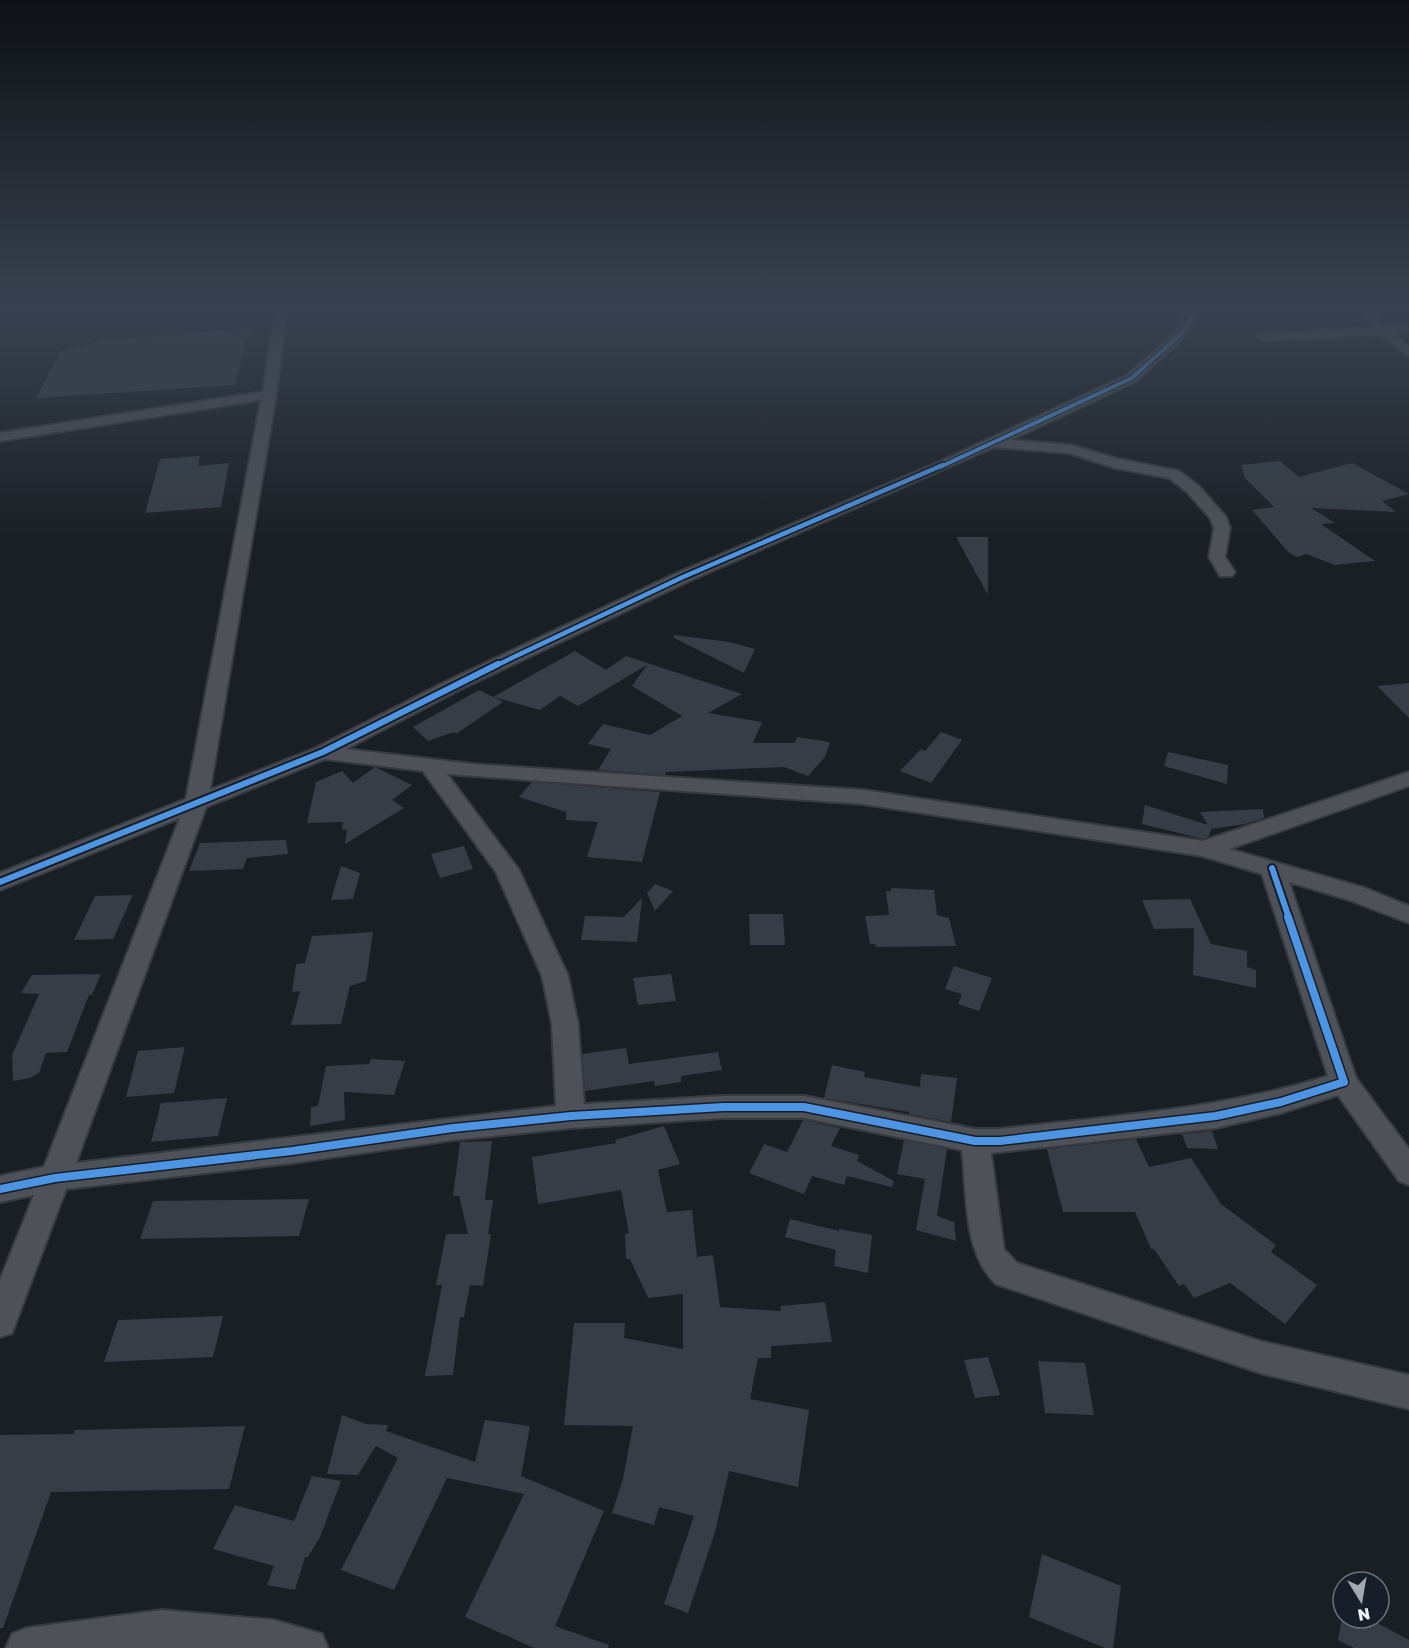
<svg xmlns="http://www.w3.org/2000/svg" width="1409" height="1648" font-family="'Golos Text',sans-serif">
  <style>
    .building { fill: #363d46 }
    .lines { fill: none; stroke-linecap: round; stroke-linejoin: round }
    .street-casing { stroke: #373b40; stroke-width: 4 }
    .street { fill: #4e5258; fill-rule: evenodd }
    .cycleway-far3-casing { stroke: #151e29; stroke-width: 6 }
    .cycleway-far2-casing { stroke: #151e29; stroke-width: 8 }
    .cycleway-far1-casing { stroke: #151e29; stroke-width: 10 }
    .cycleway-casing { stroke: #151e29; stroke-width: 11 }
    .cycleway-far3 { stroke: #4d94e3; stroke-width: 4 }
    .cycleway-far2 { stroke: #4d94e3; stroke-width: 4.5 }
    .cycleway-far1 { stroke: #4d94e3; stroke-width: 6 }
    .cycleway { stroke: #4d94e3; stroke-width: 8 }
  </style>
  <rect width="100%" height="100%" fill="#1a1f24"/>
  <path class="building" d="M250,328L235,385L36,398L61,351L106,340Z
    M200,456L198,466L229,463L221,507L145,513L160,459Z
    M1280,461L1299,477L1352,463L1409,494L1382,501L1396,512L1311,508L1335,523L1321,524L1375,561L1335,565L1306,554L1297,557L1289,553L1252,510L1274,507L1245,478L1241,465Z
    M956,537H988V595Z
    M674,635L729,642L755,649L744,673L674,638Z
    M575,651L606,670L626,656L742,694L708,713L762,722L753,743H795L797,737L830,742L825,757L808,776L784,767L666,772L665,775L598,770L611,749L588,744L603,724L650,735L682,716L632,686L647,665L578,706L560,696L540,710L494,697L503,702L456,734L454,732L428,741L413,727L479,690L493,697Z
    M1409,683V718L1377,686Z
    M941,732L962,740L931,783L900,771L921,749L925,751Z
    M1168,752L1228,765L1227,784L1164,766Z
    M375,767L412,785L392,800L404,808L345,844L347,829L342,830L343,822L307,823L316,782L342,771L353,783Z
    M532,782L660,792L642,862L587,857L598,822L566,820V812L519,797Z
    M1145,805L1208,825L1200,812L1263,809L1264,818L1245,824L1211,829L1209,836L1203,839L1142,824Z
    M286,840L288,854L247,858L243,869L189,871L200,843Z
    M464,846L473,869L440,878L431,854Z
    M341,866L360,873L353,899L331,900Z
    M655,884L673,891L655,911L647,893Z
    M891,888L934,890L937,915L949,918L956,946L876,947L875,944H870L865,916L889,915L886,891H891Z
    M133,895L113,939L74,940L95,896Z
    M642,898L637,942L581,940L585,916L624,917Z
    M1190,899L1211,944L1247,951V967L1256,970V988L1193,975L1194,928L1154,929L1142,900Z
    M749,914H783L785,945H750Z
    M373,932L366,981L350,986L341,1024L291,1025L300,991L292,992L296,964L305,963L312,936Z
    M954,966L992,978L979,1011L958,1004L962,994L945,989Z
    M101,974L92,995H89L67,1052L46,1053L39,1073L30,1078L13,1081L12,1055L39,994L21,993L32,975Z
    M671,974L676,1001L638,1005L633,978Z
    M185,1047L174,1093L126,1097L138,1051Z
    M626,1048L629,1064L718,1052L722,1070L681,1076V1082L655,1086L654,1081L585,1091L582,1054Z
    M371,1059L405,1061L394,1095L344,1092L345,1120L310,1126L311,1107L318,1106L326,1066L369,1064Z
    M832,1065L865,1072L864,1077L920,1087L921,1074L957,1078L951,1122L909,1114V1112L824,1098Z
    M227,1098L218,1136L151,1142L161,1103Z
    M803,1120L840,1128L831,1146L859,1155L857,1161L894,1181L892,1187L847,1176L844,1185L812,1176L804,1194L749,1173L764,1144L787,1152Z
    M664,1126L680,1164L658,1170L667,1212L692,1210L697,1257L713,1255L720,1307L781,1311L780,1306L825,1302L832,1342L771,1346V1358H758L750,1399L809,1410L798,1487L729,1471L715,1532L688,1613L664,1604L694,1516L659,1507L654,1525L612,1513L623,1479L633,1426L564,1425L574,1323H625L624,1338L683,1349V1294L648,1298L630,1259H626L625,1234L629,1233L621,1190L538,1204L532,1157L616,1143L615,1140Z
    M1212,1131L1218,1149L1187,1148L1182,1134Z
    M1136,1139L1149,1167L1191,1158L1221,1204L1276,1245L1271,1252L1317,1285L1285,1324L1230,1283L1194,1298L1184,1284L1179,1286L1154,1249H1151L1135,1212H1063L1047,1149Z
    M904,1140L947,1149L937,1216L954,1222L956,1241L916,1230L925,1179L897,1174Z
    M492,1141L485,1200H493L488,1234H491L483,1286L470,1285L464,1317H460L453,1375L425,1376L442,1285H436L446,1234H468L459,1196H453L460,1142Z
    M309,1199L299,1236L140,1239L153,1201Z
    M790,1219L839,1231V1229L872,1235L868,1273L834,1266L836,1250L785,1237Z
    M223,1316L213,1357L104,1362L118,1320Z
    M988,1357L1000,1395L975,1398L964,1360Z
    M1038,1361L1085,1363L1094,1415L1045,1413Z
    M342,1415L366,1424L388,1425L386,1431L475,1462L485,1420L530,1426L521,1476L604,1511L555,1626L609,1645L608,1648H534L465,1617L524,1494L447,1478L394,1590L341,1570L398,1458L376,1446L358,1475L327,1474Z
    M245,1426L229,1489L51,1492L3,1628H0V1435L74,1434L75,1430Z
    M312,1476L341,1481L320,1537L308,1557H305L295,1590L267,1585L274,1566L213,1549L235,1505L294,1521Z
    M1042,1554L1121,1586L1113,1648H1105L1029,1617Z
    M1342,1618H1368L1409,1640V1648H1354L1338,1640Z"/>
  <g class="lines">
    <g class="street-casing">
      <path id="street" d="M275,310H287L276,395L210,790L316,748L447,681L677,573L939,462L1127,375L1178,330L1187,310H1199L1200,313L1187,335L1137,381L1010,440L1071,445L1118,459L1179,471L1199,486L1226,517L1230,528L1225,557L1235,572L1232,576H1220L1209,557L1214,528L1210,518L1187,492L1169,478L1115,468L1069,453L994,447L689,581L461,689L346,749L472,764L863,790L1203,841L1409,772V786L1229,849L1365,888L1409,906V923L1349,900L1289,882L1356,1078L1409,1149V1185L1399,1181L1338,1095L1281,1113L1216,1128L991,1153L1004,1249L1017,1263L1260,1341L1409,1375V1409L1260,1373L996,1284C963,1254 967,1193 962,1150L804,1118H723L571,1128L453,1140L292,1163L66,1189L12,1333L0,1337V1280L34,1195L0,1202V1176L44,1167L180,818L0,890V873L186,799L261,400L0,441V433L263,392ZM325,759L423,771L496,872L542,976L552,1024L556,1106L76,1163L206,807ZM447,774L863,804L1202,856L1262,874L1328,1076C1221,1109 1111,1116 1000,1129H975L804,1096H723L584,1104L578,1024L568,976L519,870Z
        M1363,310H1371L1385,326H1407V332L1393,333L1409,346V356L1379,334L1264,341L1258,337L1264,333L1373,327L1361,313Z
        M162,1610L274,1620L322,1634L328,1648H6L12,1634L26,1628Z"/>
    </g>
    <use href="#street" class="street"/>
    <g class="cycleway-far3-casing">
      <path id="cycleway-far3" d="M940,467L1132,378L1183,332L1194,313L1193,310"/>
    </g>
    <g class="cycleway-far2-casing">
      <path id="cycleway-far2" d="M495,666L683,577L943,465"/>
    </g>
    <g class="cycleway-far1-casing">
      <path id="cycleway-far1" d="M1272,868L1289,918
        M0,882L323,752L498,664"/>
    </g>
    <g class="cycleway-casing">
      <path id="cycleway" d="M0,1189L55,1178L292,1151L453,1128L571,1116L723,1107H804L975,1141H1000L1216,1116L1281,1102L1344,1082L1288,917"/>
    </g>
    <use href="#cycleway-far3" class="cycleway-far3"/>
    <use href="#cycleway-far2" class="cycleway-far2"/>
    <use href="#cycleway-far1" class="cycleway-far1"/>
    <use href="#cycleway" class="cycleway"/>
  </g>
  <linearGradient id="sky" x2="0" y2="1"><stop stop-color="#0e1114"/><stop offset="0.57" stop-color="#384250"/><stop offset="1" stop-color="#384250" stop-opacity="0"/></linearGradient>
  <rect width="1409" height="541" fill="url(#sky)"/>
  <g transform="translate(1361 1600) rotate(169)"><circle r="28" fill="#151e29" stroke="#6b727c" stroke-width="1.5"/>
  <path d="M0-4.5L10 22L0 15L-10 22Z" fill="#a2a8ae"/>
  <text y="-9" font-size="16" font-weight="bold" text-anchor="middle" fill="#ebf1f9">N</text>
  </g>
</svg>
